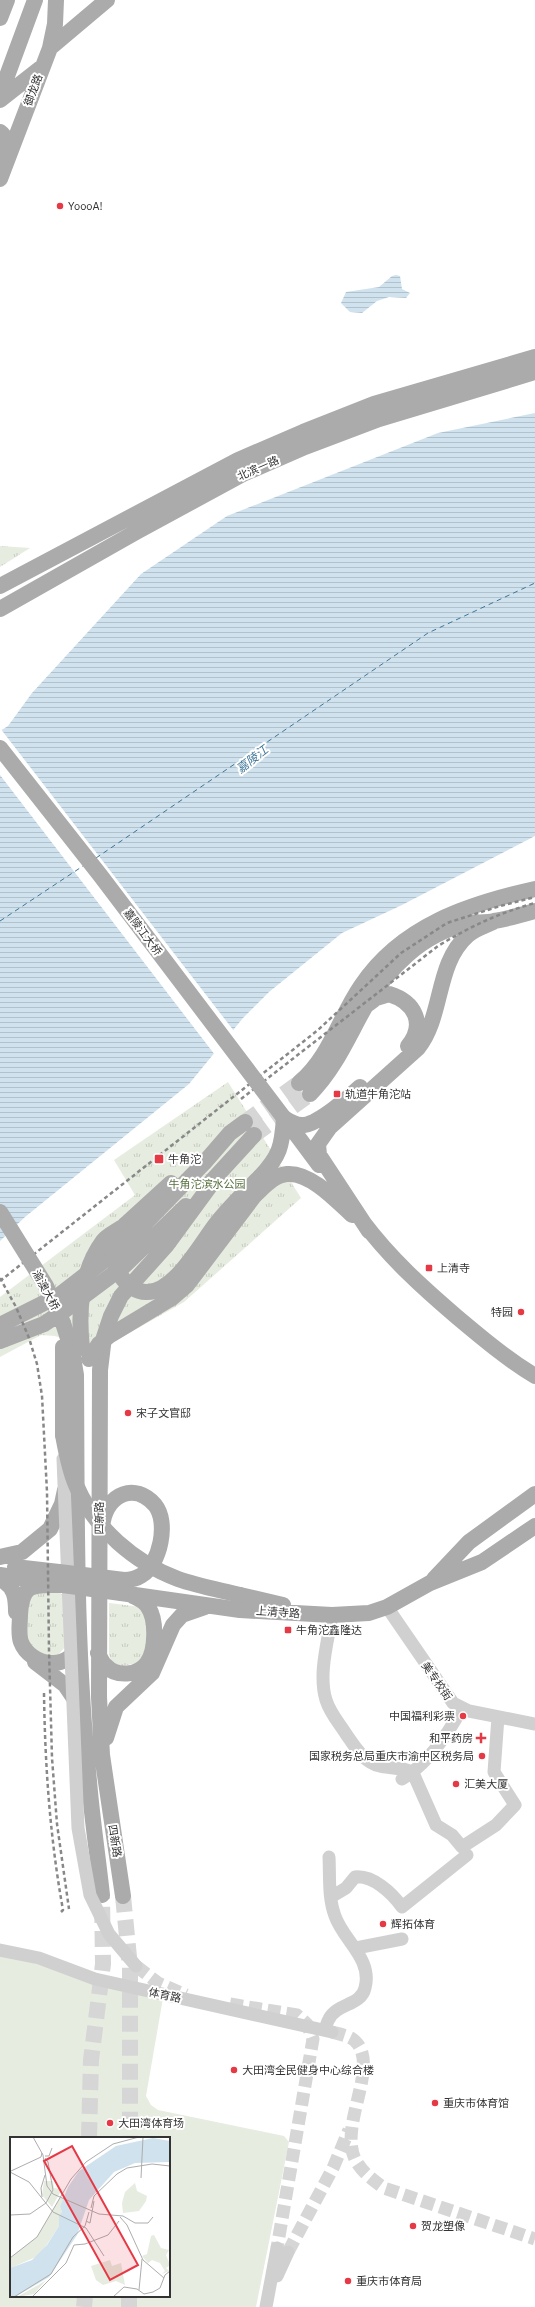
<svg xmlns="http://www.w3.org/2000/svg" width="535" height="2307" font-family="'IBM Plex Sans','Noto Sans SC',sans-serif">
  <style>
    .grass { fill: url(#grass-tufts) }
    .garden { fill: #e6ecdf; fill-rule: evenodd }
    .water { fill: url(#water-rules) }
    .pier { fill: #fff }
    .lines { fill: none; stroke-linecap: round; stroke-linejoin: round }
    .ferry { stroke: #3f7597; stroke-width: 1; stroke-dasharray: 5 4; stroke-linecap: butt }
    .minor-tunnel { stroke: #d6d6d6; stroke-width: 13; stroke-dasharray: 13 6; stroke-linecap: butt }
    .major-tunnel { stroke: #d6d6d6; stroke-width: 16; stroke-dasharray: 16 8; stroke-linecap: butt }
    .minor { stroke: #d0d0d0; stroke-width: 13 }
    .major { stroke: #ababab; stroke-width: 16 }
    .rail { stroke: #888; stroke-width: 2.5; stroke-dasharray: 4 3; stroke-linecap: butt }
    .minor-bridge { stroke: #d0d0d0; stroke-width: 13 }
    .major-bridge { stroke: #ababab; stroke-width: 16 }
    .poi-dot { fill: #e63946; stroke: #fff; stroke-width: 1.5 }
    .labels { text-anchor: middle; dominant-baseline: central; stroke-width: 4; stroke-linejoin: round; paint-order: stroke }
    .street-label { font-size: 11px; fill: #333; stroke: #fff }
    .poi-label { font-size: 11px; fill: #333; stroke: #fff; text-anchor: start }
    .park-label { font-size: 11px; fill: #56703f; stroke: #fff }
    .water-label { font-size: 12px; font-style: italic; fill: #3f7597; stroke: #fff }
    .inset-river { fill: none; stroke: #cfe2ee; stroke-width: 2 }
    .inset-road { fill: none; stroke: #adadad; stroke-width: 1 }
    .view { fill: #e63946; fill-opacity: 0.15; stroke: #e63946; stroke-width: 2 }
    .inset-edge { fill: none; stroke: #333; stroke-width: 2 }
  </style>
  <defs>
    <pattern id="grass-tufts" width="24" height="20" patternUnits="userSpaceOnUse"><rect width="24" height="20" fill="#e6ecdf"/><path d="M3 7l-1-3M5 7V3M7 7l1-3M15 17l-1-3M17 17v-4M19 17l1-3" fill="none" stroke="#c6cbc0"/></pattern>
    <pattern id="water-rules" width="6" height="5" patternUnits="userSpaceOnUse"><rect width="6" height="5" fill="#cfe2ee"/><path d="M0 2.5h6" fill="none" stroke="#b2c2cd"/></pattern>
  </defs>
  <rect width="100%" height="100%" fill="#fff"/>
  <path class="grass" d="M0,546L30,548L0,567Z
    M228,1082L301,1198L184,1302L110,1344L87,1346L55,1336L41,1335L0,1357V1297L135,1195L114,1160Z
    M36,1591L58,1592L64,1595L66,1646L56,1657L35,1653L26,1635L29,1599Z
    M109,1603L141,1607L148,1616L149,1648L137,1663L122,1666L111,1662L109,1654Z"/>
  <path class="garden" d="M0,1954L163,1998L146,2096L151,2105L158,2110L284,2136L289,2142L256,2307H0ZM11,2138H169V2296H11Z"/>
  <path class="water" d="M396,275L400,276L402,289L410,293L406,298L389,297L377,301L362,313L350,312L341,303L346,292L379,287L392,276Z
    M535,413V836L402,905L342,933L269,992L243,1018L189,1084L25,1217L0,1241V731L8,726L32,693L141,574L227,516L438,433Z"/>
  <path class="pier" d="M0,728L234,1031L215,1055L0,775Z"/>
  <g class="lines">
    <path class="ferry" d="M96,858L428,633L535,583
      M0,921L83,866"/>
    <path class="minor-tunnel" d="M136,1966L158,1983L186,1995
      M230,2004L297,2015L307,2024L313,2039L277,2248
      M332,2032C339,2034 350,2036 355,2041C381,2066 337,2127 356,2161C363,2173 373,2180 384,2188L535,2239
      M288,2252L333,2168L349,2130"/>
    <path class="major-tunnel" d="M245,1122L299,1083
      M254,1135L310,1094
      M123,1896L130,1967V2138
      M89,2138L91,2060L103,1964L102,1895
      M84,2307L85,2296
      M129,2307V2296"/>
    <path class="minor" d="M387,1607L453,1703L469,1711L535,1724
      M332,1615C328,1641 318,1674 326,1700C330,1713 339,1723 346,1734C353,1744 360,1756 370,1762C384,1771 402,1765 413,1773L436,1825L452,1835L462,1847L496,1825L515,1805L494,1772L498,1717
      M402,1779C429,1763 448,1734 462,1708
      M331,1897L346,1888L355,1877C373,1875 392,1893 402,1907L467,1855
      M356,1948L402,1939
      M0,1950L39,1958L95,1979L332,2032
      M325,2030C326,2027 327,2022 329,2019C337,2003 361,2006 365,1988C373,1959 343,1940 335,1916C328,1898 330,1876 329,1857
      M277,2276L288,2252
      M266,2307L277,2248"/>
    <path class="major" d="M0,18L7,0
      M50,48L107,0
      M0,95L35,0
      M0,100L42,67
      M0,132C9,138 4,149 0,157
      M0,179L50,48L55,24L56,0
      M0,586L238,460L303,432L374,404L535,357
      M0,609L136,532L243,474L305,447L379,419L535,372
      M368,1004L376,998L389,994C415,1002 426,1024 408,1046
      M299,1083C330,1057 339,1018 361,986C401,926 468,904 535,889
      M310,1094C335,1069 348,1037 365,1007C388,968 422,934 466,924C475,922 485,923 494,921C507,919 521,915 535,911
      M284,1118L319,1165
      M284,1118C290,1122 296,1126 304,1125C319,1123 348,1098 360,1087
      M260,1177C280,1156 282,1146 284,1118
      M210,1183L254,1135
      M255,1195C264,1187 274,1175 287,1174C310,1172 336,1200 352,1215
      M363,1222C390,1258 423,1288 457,1317C482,1338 507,1359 535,1376
      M125,1225L171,1183
      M369,1231L319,1155L318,1144L330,1127L418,1048C444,1015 435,964 468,935C474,929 485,926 493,922
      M63,1323L72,1351L76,1375C77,1510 75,1647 89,1781C92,1819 98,1857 102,1895
      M0,1325L58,1296L123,1246L204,1163L230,1133L245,1122
      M0,1341L44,1324L65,1310L124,1266L186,1206
      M63,1435V1347
      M103,1521C108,1494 135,1482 155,1505C169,1522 160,1564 142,1575C136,1579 131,1580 124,1580
      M0,1557L22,1552L50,1529L62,1504L65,1490
      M15,1567L59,1572
      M0,1575L44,1582
      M0,1579C15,1586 16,1598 16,1612
      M434,1579L469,1542L535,1494
      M63,1585C35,1585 22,1581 20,1615C20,1624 18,1634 21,1642C30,1666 70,1673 77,1644
      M121,1593L240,1610L332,1615L369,1613L387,1607L430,1583L482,1562L535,1526
      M240,1595L283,1605
      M98,1653C100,1657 102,1663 106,1666C116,1677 138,1676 147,1663C156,1651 157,1620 148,1607C145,1601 139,1599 133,1596
      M35,1662L65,1685L78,1704
      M106,1738L116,1707L152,1673L173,1625L182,1615L205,1607
      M123,1896L102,1755L99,1697L100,1370L104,1337L111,1316L121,1296L166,1246L218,1175"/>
    <path class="rail" d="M241,1099L438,946C471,926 499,913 535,903
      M0,1278L16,1307L29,1338L37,1364L42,1396L47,1492L49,1651L52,1758L57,1824L69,1909
      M0,1281L318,1030L401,953L447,923L500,906L535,897
      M44,1693C45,1766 50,1838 63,1910L61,1912"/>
    <path class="minor-bridge" d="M63,1459L78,1828L90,1895L109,1934L136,1966"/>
    <path class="major-bridge" d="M0,748L100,875L284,1118
      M0,1212L46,1286L63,1323
      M125,1225C122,1231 117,1237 115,1243C108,1263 126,1293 147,1292C175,1292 201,1243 216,1224C229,1207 245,1192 260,1177
      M82,1348C78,1312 81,1271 103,1241C107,1236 115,1232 121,1228
      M89,1359L99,1344L109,1336L172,1298L187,1285L255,1195
      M63,1435C66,1451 69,1469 76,1485C94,1528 135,1563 178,1579C198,1586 220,1590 240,1595
      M59,1572L124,1580
      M63,1585L121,1593"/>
  </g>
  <g class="poi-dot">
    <circle cx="60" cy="206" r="4"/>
    <rect x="333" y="1090" width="8" height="8" rx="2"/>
    <rect x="154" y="1154" width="10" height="10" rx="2"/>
    <rect x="425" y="1264" width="8" height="8" rx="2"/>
    <circle cx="521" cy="1312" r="4"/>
    <circle cx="128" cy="1413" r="4"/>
    <rect x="284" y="1626" width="8" height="8" rx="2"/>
    <circle cx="463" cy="1716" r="4"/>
    <path d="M479 1732h4v4h4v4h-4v4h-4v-4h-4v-4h4z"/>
    <circle cx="482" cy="1756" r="4"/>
    <circle cx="456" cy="1784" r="4"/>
    <circle cx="383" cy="1924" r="4"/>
    <circle cx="234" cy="2070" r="4"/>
    <circle cx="435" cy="2103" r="4"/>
    <circle cx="110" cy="2123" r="4"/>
    <circle cx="413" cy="2226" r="4"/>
    <circle cx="348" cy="2281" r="4"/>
  </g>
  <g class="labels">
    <g class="street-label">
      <text transform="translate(33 90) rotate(-70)">御龙路</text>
      <text transform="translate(258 468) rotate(-24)">北滨一路</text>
      <text transform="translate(143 932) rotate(53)">嘉陵江大桥</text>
      <text transform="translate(46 1290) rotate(62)">渝澳大桥</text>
      <text transform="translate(99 1518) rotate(-90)">四新路</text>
      <text transform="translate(278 1612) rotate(4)">上清寺路</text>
      <text transform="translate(437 1681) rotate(55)">美专校街</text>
      <text transform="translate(115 1841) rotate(81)">四新路</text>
      <text transform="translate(165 1995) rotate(12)">体育路</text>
    </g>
    <g class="poi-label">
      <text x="68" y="206">YoooA!</text>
      <text x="345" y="1094">轨道牛角沱站</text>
      <text x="168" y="1159">牛角沱</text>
      <text x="437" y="1268">上清寺</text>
      <text x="513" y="1312" text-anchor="end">特园</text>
      <text x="136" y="1413">宋子文官邸</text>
      <text x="296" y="1630">牛角沱鑫隆达</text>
      <text x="455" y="1716" text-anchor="end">中国福利彩票</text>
      <text x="473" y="1738" text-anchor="end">和平药房</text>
      <text x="474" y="1756" text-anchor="end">国家税务总局重庆市渝中区税务局</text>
      <text x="464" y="1784">汇美大厦</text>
      <text x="391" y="1924">辉拓体育</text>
      <text x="242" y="2070">大田湾全民健身中心综合楼</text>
      <text x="443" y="2103">重庆市体育馆</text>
      <text x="118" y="2123">大田湾体育场</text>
      <text x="421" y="2226">贺龙塑像</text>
      <text x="356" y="2281">重庆市体育局</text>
    </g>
    <g class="park-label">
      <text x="207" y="1184">牛角沱滨水公园</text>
    </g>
    <g class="water-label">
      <text transform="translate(252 759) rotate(-38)">嘉陵江</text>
    </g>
  </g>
  <g transform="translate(10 2137)">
    <rect width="160" height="160" fill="#fff"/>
    <path d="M34,44H43L44,51L52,52L42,70L32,58ZM125,46L127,54L137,59L136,64L129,74L113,76L112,66L115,55ZM51,59L54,64L50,70L52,75L30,118L0,131V121L27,100ZM144,98L151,111L159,113L156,118L160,128L156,131L159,134L152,137L155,134L150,126L142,123L138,126L132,119L137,117L141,99ZM36,143L24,157L7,160L30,147Z" fill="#e6ecdf"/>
    <path d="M49,79V89L30,118L0,131V125L37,99Z" fill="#e6ecdf"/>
    <path d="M100,123L102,129L111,126L115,148L106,144L93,148L86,143L81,129Z" fill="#e6ecdf"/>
    <path d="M143,1L160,4V25L125,26L104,35L79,63L67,98L39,140L5,160H0V131L22,123L37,108L49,89V79L52,75L50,70L58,50L69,34L106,9Z" fill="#cfe2ee"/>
    <path class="inset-river" d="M135,11L160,12M65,64L82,35L116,16L132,12M57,80L63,67M0,141L31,119L43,105L55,83"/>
    <path class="inset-road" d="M23,0L33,18L37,49L43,57L89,77L113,79L125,86H138L143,80M35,19H39L42,11M1,34L31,20L32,16M0,35L19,45L43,75L76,91L94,119M131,41L133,0M32,60L31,51L35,38M81,71L84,59L107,37L117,31L142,27L160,29M0,78L20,77L36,66L43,53L38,25L35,21M110,80L117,88L133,123L154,141M76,84L80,86L84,64M0,121L27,100L61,42L76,25L103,7L129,0M129,153L132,122M4,160L41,137L63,100L75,89L79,75M22,160L56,126L64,108L75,107L98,98L109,84M103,160L114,150L127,152L134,157L143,155L150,151L155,138L160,134"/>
    <path class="view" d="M62,9L128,128L100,143L34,24Z"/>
    <rect width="160" height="160" class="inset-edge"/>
  </g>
</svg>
